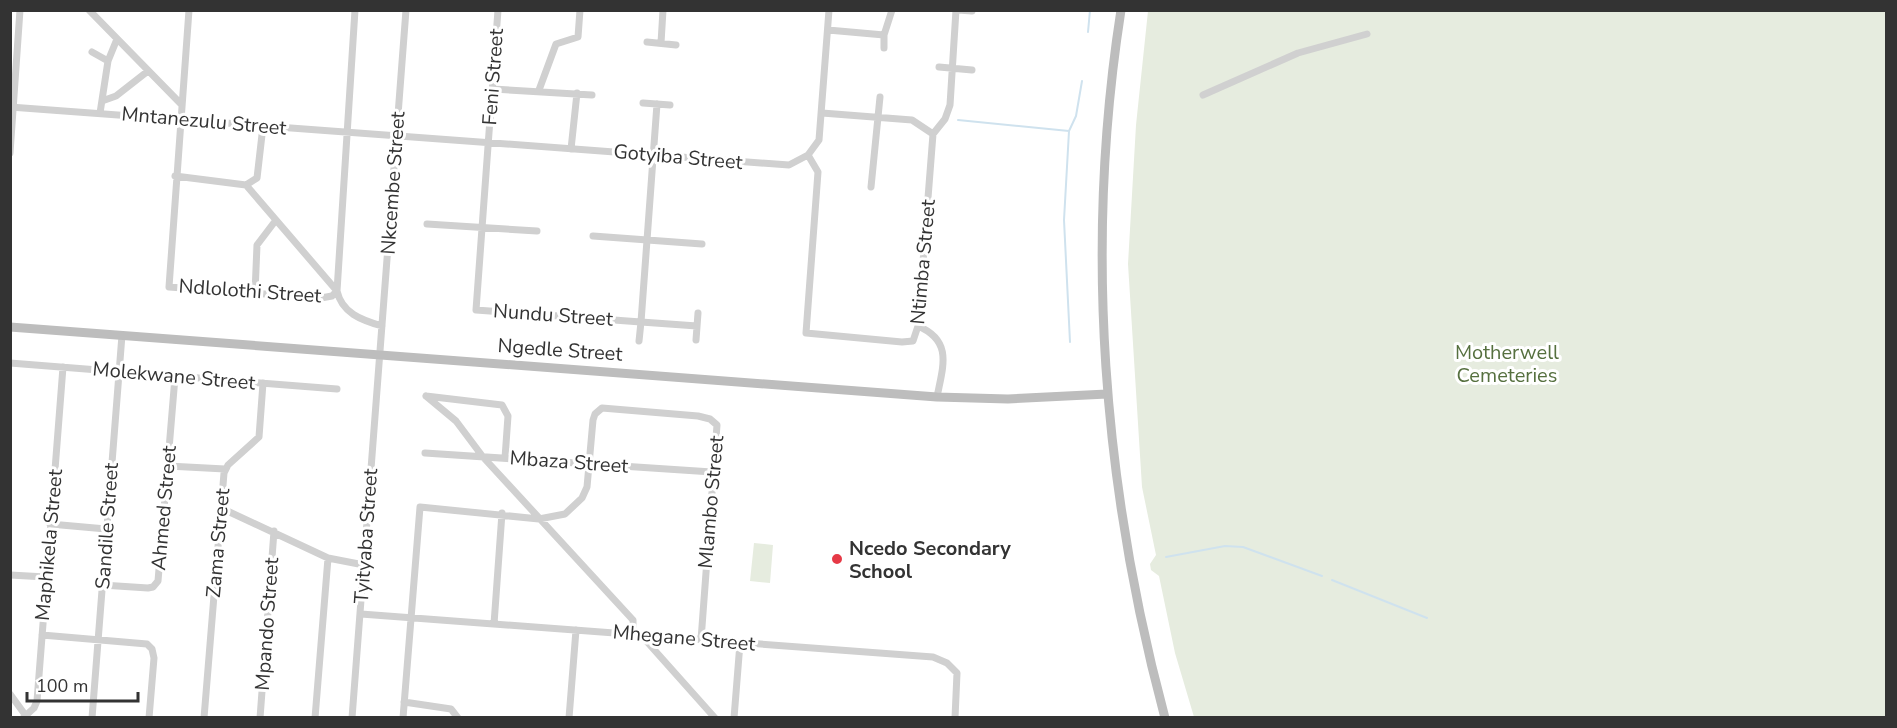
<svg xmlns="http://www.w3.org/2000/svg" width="1897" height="728" font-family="'Nunito Sans',sans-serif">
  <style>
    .green { fill: #e6ecdf }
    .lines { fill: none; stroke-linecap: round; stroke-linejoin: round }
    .stream { stroke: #cfe2ee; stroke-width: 2 }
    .street { stroke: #d0d0d0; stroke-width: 7 }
    .secondary { stroke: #bdbdbd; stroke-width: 9 }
    .poi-dot { fill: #e63946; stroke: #fff; stroke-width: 2 }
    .labels { text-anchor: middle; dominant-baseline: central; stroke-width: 6; stroke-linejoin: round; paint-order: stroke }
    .street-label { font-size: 20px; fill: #333; stroke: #fff }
    .park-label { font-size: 20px; fill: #56703f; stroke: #fff }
    .poi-label { font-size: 20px; font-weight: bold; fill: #333; stroke: #fff; text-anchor: start }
  </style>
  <rect width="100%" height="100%" fill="#fff"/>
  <path class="green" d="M1148,11H1886V717H1194L1175,653L1159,576L1151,570L1150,564L1156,555L1142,487L1128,264L1136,125Z
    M754,543L773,545L770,583L750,581Z"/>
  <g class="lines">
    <path class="stream" d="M1088,32L1090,10
      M958,120L1069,131L1064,220L1070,342
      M1069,131L1076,116L1082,81
      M1166,557L1225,546L1243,547L1322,576
      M1332,580L1427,618"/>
    <path class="street" d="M89,10L181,104
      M189,10L169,287L321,298L332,296L337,291L355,10
      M498,10L476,310L641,322L657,104
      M958,10L972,11
      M828,30L884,35
      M647,42L676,45
      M661,43L663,10
      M884,48V35L892,10
      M92,52L108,61
      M939,67L972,70
      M493,89L592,95
      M539,90L556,44L578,37L580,10
      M1203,95L1298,53L1367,34
      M102,101L116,96L148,71
      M643,103L670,105
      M10,107L789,165L808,155L819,140L829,10
      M100,113L108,61L117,39
      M822,113L912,120L933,134
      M571,149L577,93
      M10,153L20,10
      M808,155L818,172L806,333L902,342L913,341L918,326L933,134L945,119L950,105L956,10
      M175,176L246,185L337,291C342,313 361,320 382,326
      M246,185L257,178L263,126
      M871,187L880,97
      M427,224L537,231
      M593,236L702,244
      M255,293L257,245L276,220
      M918,326C953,341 943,366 937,397
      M696,340L698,313
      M639,341L641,322L697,326
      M10,363L337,389
      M426,396L456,421L483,457L633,620V634
      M426,396L502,405L508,416L505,458
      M425,453L712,472
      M168,466L225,469
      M221,508L328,558L364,565
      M50,524L106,529
      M10,575L46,577
      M102,585L148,588L153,587L158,581L175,377
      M361,614L933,657L947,663L957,673L955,718
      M494,624L502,513
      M42,635L147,644L152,649L154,658L149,718
      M641,635L715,718
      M10,694L26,716
      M404,702L451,709L458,718
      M23,718L34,708L37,701L63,367
      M92,718L122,335
      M204,718L224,473L228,465L259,437L263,383
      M260,718L274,531
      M315,718L328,558
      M352,718L406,10
      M403,718L420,507L539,519L565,514L582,498L587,487L593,420L595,414L602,408L698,416L710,419L717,425L701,640
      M569,718L576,630
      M734,718L740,643"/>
    <path class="secondary" d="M1121,10C1084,247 1103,487 1165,718
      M10,327L937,397L1008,399L1107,394"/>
  </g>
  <circle class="poi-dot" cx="837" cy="559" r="6"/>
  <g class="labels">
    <g class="street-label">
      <text transform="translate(493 77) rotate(-86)">Feni Street</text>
      <text transform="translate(204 121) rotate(5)">Mntanezulu Street</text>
      <text transform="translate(678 157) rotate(5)">Gotyiba Street</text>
      <text transform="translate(393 183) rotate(-86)">Nkcembe Street</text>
      <text transform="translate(923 262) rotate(-85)">Ntimba Street</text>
      <text transform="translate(250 291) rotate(4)">Ndlolothi Street</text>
      <text transform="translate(553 315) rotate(4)">Nundu Street</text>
      <text transform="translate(560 350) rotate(4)">Ngedle Street</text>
      <text transform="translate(174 376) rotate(5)">Molekwane Street</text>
      <text transform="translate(569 462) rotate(4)">Mbaza Street</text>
      <text transform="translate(711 502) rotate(-85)">Mlambo Street</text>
      <text transform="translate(164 508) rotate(-85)">Ahmed Street</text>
      <text transform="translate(107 526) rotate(-86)">Sandile Street</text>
      <text transform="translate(366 536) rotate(-86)">Tyityaba Street</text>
      <text transform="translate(218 543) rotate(-85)">Zama Street</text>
      <text transform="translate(49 545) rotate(-85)">Maphikela Street</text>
      <text transform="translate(267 624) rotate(-86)">Mpando Street</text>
      <text transform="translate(684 638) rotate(5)">Mhegane Street</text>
    </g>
    <g class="park-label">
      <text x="1507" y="352">Motherwell<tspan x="1507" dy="23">Cemeteries</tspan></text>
    </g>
    <g class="poi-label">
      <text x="849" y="548">Ncedo Secondary<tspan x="849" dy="23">School</tspan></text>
    </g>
  </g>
  <rect width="1897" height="728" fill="none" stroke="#333333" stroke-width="24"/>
  <path d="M27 692v9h111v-9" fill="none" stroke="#333333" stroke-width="3"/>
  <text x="36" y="692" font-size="18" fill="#333333" stroke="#ffffff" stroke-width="4.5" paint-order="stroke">100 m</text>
</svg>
